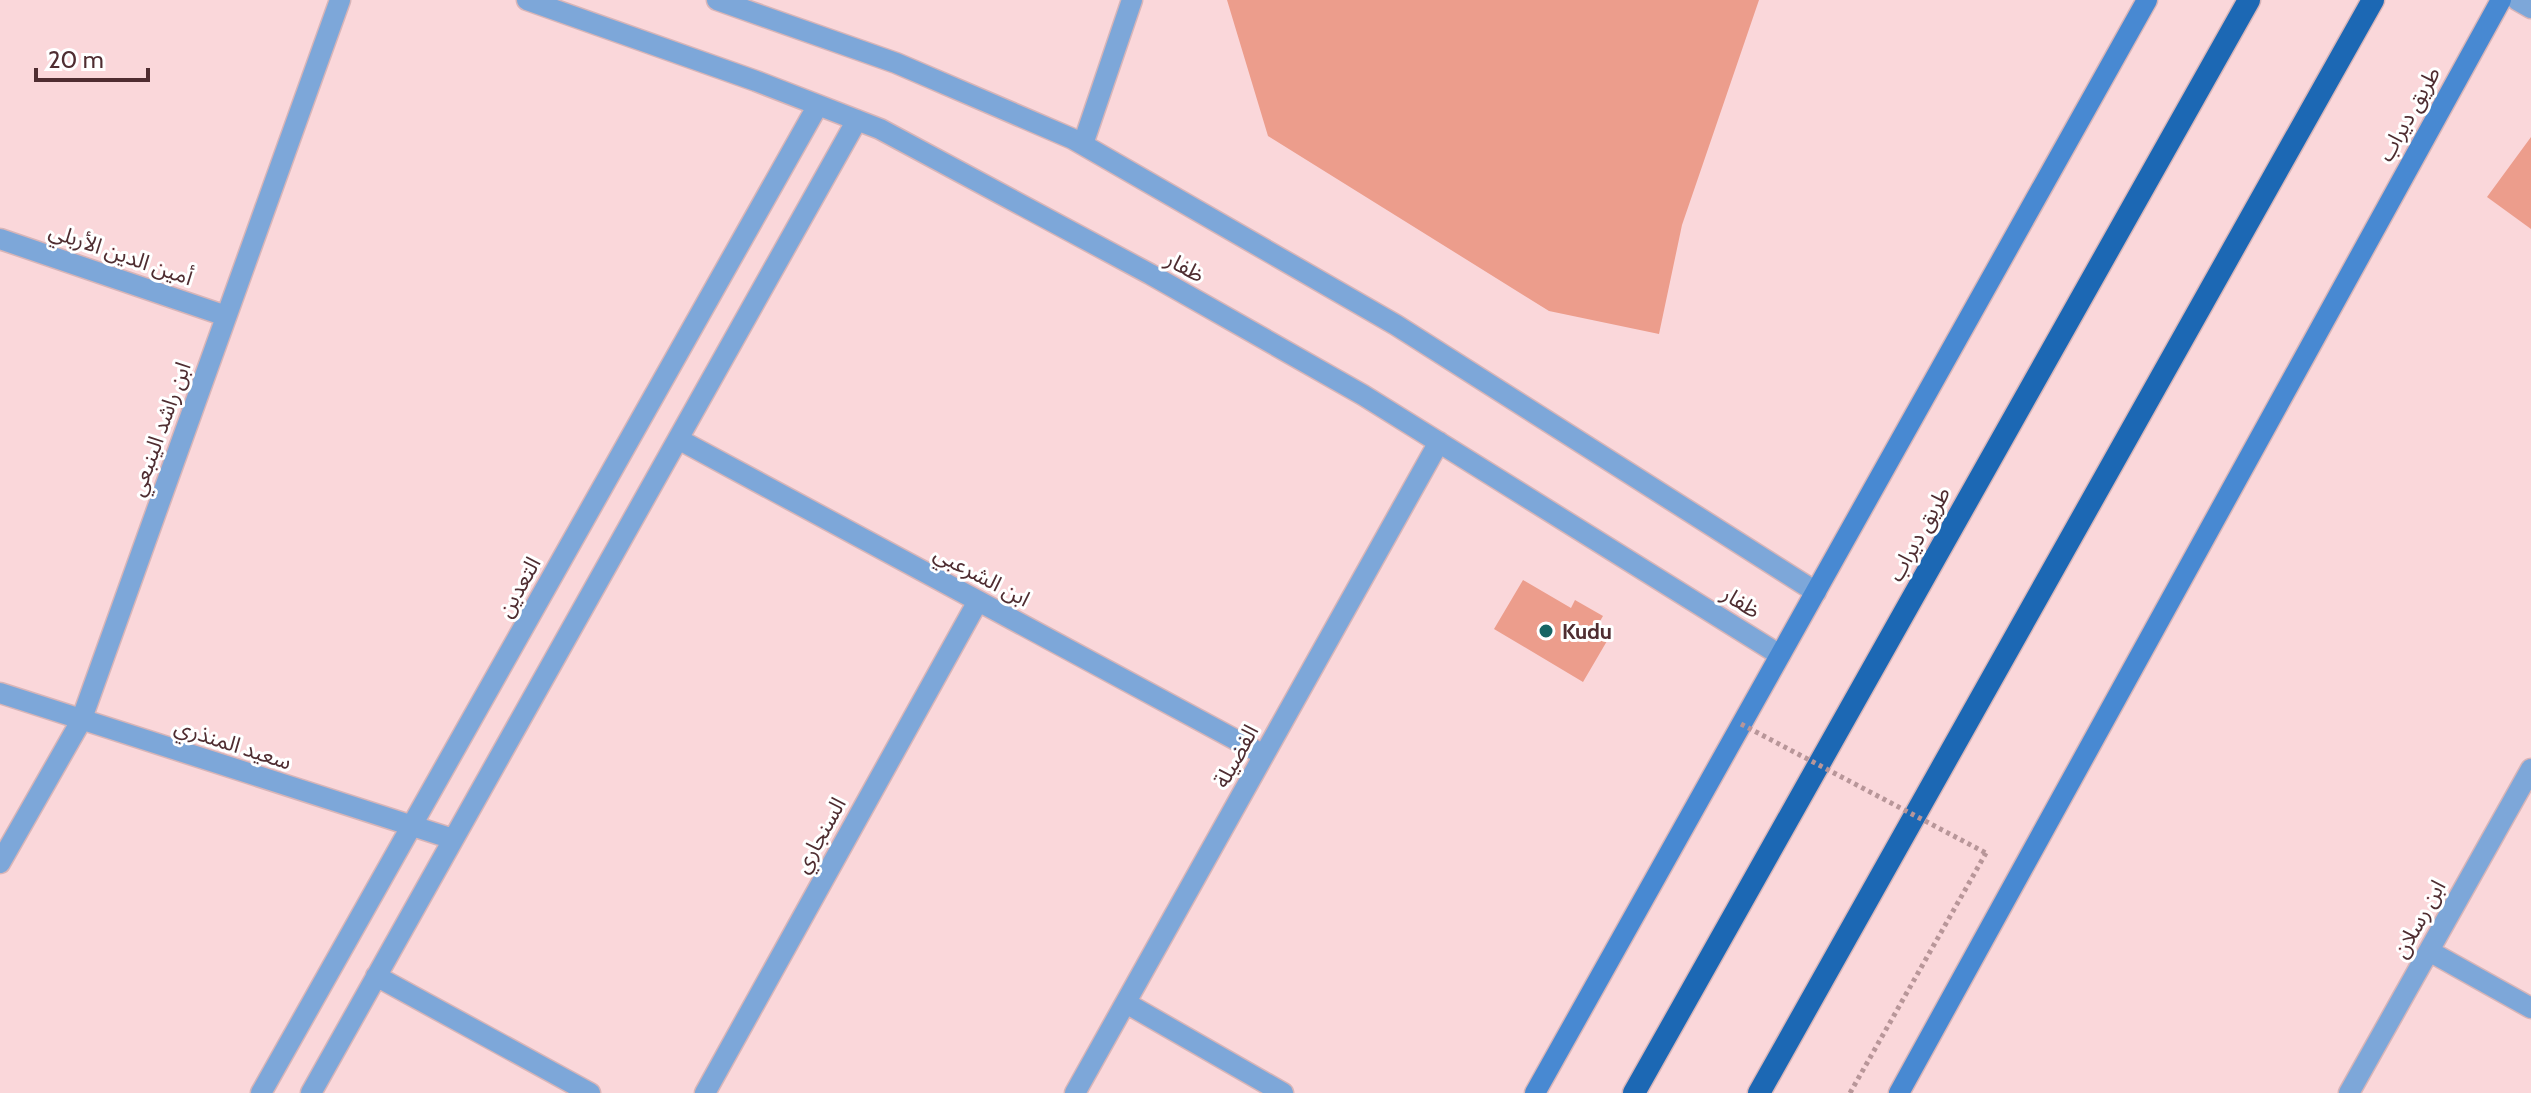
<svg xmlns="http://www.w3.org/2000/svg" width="2531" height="1093" font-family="Cabin,'Noto Sans Arabic',sans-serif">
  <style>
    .building { fill: #ec9d8c }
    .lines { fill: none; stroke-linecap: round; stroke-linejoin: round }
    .minor-casing { stroke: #d8b5b8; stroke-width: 23 }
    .secondary-casing { stroke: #d8b5b8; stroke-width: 23 }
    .trunk-casing { stroke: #d8b5b8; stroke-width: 25 }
    .path { stroke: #b89699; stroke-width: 5; stroke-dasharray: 4 4; stroke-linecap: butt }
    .minor { stroke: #7da7d9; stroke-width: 20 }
    .secondary { stroke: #4889d2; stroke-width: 20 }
    .trunk { stroke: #1c68b4; stroke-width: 22 }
    .path-bridge { stroke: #b89699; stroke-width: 5; stroke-dasharray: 4 4; stroke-linecap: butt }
    .poi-dot { fill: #176564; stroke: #fff; stroke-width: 3 }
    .labels { text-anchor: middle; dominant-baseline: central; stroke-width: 6; stroke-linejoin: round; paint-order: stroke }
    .street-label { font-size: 22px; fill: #4f2d31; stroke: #fff }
    .poi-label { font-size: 22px; font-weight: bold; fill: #4f2d31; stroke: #fff; text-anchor: start }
  </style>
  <rect width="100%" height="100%" fill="#fad7da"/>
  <path class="building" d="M1227,0H1759L1682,225L1659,334L1549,311L1268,136Z
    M2531,137V229L2487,197Z
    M1523,580L1571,608L1575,600L1603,616L1593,633L1607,641L1583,682L1494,629Z"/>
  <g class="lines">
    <g class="minor-casing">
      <path id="minor" d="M527,0L756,81L880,129L1150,274L1363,395L1780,655
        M717,0L896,63L1073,139L1396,325L1816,592
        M2517,0L2531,8
        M1083,144L1132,0
        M0,239L226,316
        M678,439L1264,755
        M0,693L453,839
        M0,863L81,721L340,0
        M2429,951L2531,1008
        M376,976L590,1093
        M1126,1003L1283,1093
        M261,1093L818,105
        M311,1093L857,120
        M705,1093L978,601
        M1075,1093L1439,442
        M2349,1093L2531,769"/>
    </g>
    <g class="secondary-casing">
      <path id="secondary" d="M1535,1093L2147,0
        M1899,1093L2501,0"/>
    </g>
    <g class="trunk-casing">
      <path id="trunk" d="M1634,1093L2249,0
        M1759,1093L2373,0"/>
    </g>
    <path class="path" d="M1850,1093L1986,853"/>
    <use href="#minor" class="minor"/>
    <use href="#secondary" class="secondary"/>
    <use href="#trunk" class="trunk"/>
    <path class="path-bridge" d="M1741,724L1986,853"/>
  </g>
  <circle class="poi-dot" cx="1546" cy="631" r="8"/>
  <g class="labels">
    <g class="street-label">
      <text transform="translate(2409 114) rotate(-61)">طريق ديراب</text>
      <text transform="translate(121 254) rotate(19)">أمين الدين الأربلي</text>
      <text transform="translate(1185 267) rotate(29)">ظفار</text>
      <text transform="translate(160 429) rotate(-70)">ابن راشد الينبعي</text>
      <text transform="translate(1919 534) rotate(-61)">طريق ديراب</text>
      <text transform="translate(982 576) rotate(28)">ابن الشرعبي</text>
      <text transform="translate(519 587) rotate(-61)">التعدين</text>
      <text transform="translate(1741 602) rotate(32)">ظفار</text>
      <text transform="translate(233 744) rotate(18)">سعيد المنذري</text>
      <text transform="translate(1236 756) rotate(-61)">الفضيلة</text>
      <text transform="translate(820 835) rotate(-61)">السنجاري</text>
      <text transform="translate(2419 919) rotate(-61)">ابن رسلان</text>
    </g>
    <g class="poi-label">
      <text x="1562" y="631">Kudu</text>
    </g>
  </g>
  <path d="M36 68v12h112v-12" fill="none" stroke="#4f2d31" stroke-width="4"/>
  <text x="48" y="68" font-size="24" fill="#4f2d31" stroke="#ffffff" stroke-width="6" paint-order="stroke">20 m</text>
</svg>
